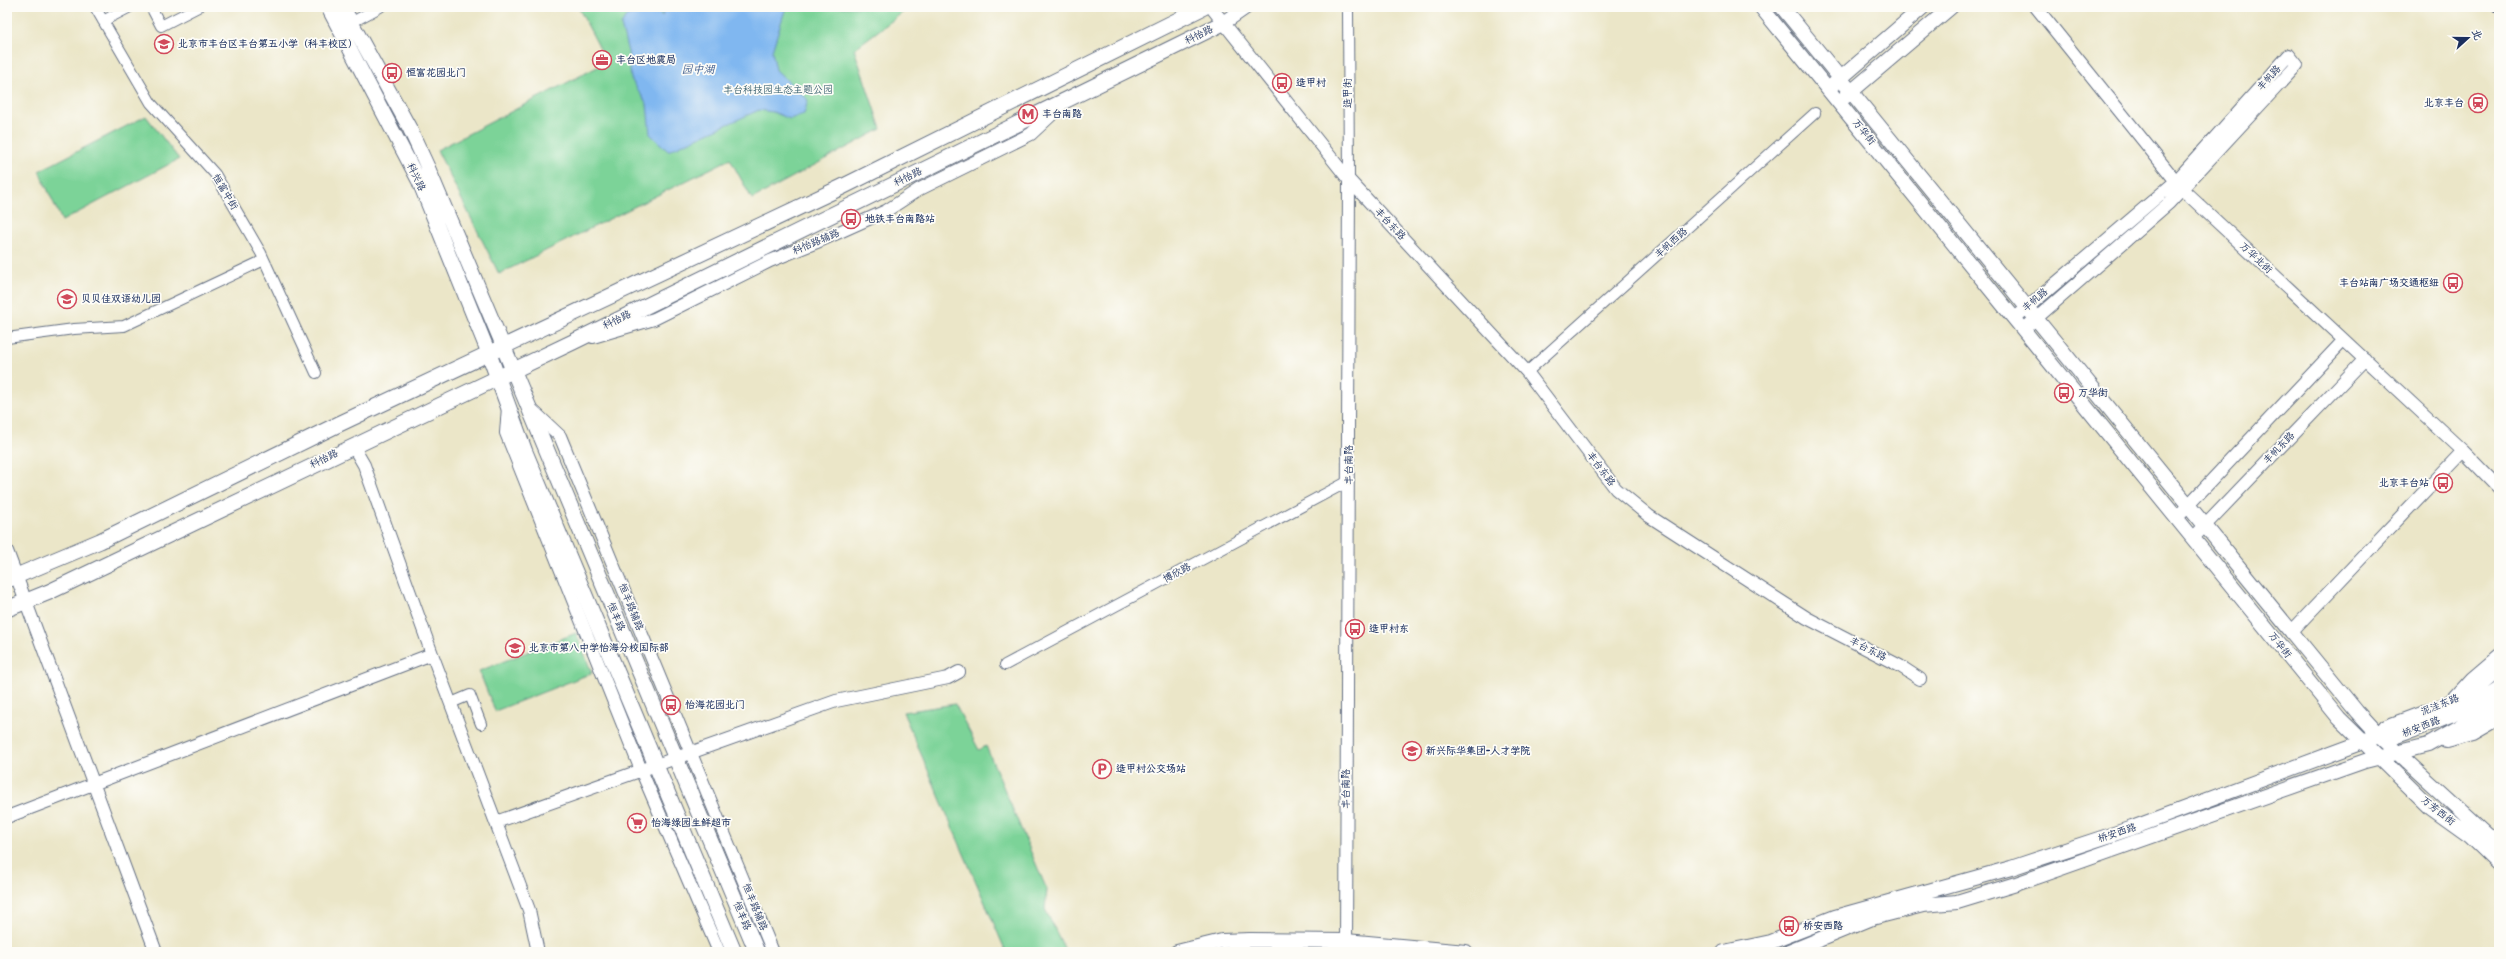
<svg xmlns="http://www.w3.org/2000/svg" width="2506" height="959" font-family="Pangolin,'LXGW WenKai TC',sans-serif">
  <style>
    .green { fill: #7cd398; stroke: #4c817b }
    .water { fill: #80b7f0; stroke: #4e73a7 }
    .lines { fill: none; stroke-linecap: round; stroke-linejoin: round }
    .minor-casing { stroke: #646f83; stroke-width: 12 }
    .tertiary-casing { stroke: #646f83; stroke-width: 14 }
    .secondary-casing { stroke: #646f83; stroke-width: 16 }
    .primary-casing { stroke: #646f83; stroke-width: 17 }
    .minor { stroke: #fff; stroke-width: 10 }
    .tertiary { stroke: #fff; stroke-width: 12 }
    .secondary { stroke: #fff; stroke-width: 14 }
    .primary { stroke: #fff; stroke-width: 15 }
    .rail { stroke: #1b2f5e; stroke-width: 3; stroke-dasharray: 6 3; stroke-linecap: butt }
    .labels { text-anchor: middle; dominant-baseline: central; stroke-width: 3.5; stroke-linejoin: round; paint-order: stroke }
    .street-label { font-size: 10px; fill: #1b2f5e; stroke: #fdfcf7 }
    .poi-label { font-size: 10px; font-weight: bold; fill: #1b2f5e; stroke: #fdfcf7; text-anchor: start }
    .park-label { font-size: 10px; fill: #38606f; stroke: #fdfcf7 }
    .water-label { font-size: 11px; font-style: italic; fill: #39588a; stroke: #fdfcf7 }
  </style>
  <rect width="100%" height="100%" fill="#fdfcf7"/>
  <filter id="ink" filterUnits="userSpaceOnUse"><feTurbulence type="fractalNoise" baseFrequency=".025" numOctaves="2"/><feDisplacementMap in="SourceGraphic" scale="8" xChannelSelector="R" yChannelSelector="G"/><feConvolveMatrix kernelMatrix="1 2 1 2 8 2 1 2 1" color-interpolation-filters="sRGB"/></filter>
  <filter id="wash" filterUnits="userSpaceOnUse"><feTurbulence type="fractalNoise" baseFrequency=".012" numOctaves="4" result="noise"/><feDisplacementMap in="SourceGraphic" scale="16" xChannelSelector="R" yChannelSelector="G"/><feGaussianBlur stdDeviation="0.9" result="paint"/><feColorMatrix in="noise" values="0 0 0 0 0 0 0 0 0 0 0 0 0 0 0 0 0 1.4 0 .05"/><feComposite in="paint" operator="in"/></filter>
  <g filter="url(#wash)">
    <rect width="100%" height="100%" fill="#ebe6c8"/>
    <path class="green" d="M578,7H910L854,49L881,129L752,199L730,159L499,274L437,150L607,62Z
      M146,116L179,159L62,221L39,171Z
      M576,633L592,673L495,711L479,671Z
      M955,704L979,750L986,746L1047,890L1045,909L1066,952H1006L903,712Z"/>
    <path class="water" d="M665,7H786L772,51L776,70L808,100L804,114L790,119L773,112L759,110L668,151L650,134L647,104L631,79L628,52L621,25L627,15L657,10L662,16Z"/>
  </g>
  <g filter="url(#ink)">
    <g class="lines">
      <g class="minor-casing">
        <path id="minor" d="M95,7L151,103L215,174L261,253L316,373
          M151,7L161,26L198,7
          M1348,7L1349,180
          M103,21L130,7
          M347,25L380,7
          M7,338L74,329L124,326L264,260
          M1527,372L1815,113
          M1005,665L1349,481
          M451,703L470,695L481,724"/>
      </g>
      <g class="tertiary-casing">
        <path id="tertiary" d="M1211,7L1349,180L1527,372L1616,489L1649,516L1807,618L1900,666L1920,679
          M2036,7L2183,190L2463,451L2499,488
          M2015,318L2176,181L2289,55L2297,65L2169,203L2024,329
          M593,337L654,319L770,261L817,242L886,211L918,190L1031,134L1060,107
          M508,407L506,433L641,770L719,952
          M529,407L560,436L773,952
          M353,446L364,465L432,654L529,910L538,952
          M2177,517L2344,340
          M2194,537L2365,359
          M7,551L156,952
          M2292,631L2463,451
          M2451,701L2472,678L2499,655
          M7,817L432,654
          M496,822L836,701L948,678L959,672
          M1346,952L1349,180"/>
      </g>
      <g class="secondary-casing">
        <path id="secondary" d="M328,7L419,181L489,354
          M343,7L410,129L428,168L504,348
          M1761,7L2339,718L2431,808L2470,836L2499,864
          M1782,7L2357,712L2379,736L2499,846
          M1223,23L1246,7
          M1834,84L1923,7
          M1845,97L1951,7
          M2379,736L2386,727L2450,703L2473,691L2499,670
          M2446,741L2473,734L2499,719
          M1177,952L1222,941L1250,940L1346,941L1466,952
          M1724,952L1771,942L1835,917L2011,868L2132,828L2379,736L2395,737L2412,731L2472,707L2499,689
          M1789,952L1872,918L1923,905L1957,902L2016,884L2365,761L2428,745L2499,705"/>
      </g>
      <g class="primary-casing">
        <path id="primary" d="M504,348L757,952
          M489,354L525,452L734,952
          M7,580L100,541L339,424L842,187L1204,7
          M7,609L49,592L573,342L1223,23"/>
      </g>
      <use href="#minor" class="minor"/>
      <use href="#tertiary" class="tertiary"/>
      <use href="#secondary" class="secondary"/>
      <use href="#primary" class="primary"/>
      <path class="rail" d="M2491,7L2499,14"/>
    </g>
  </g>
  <defs>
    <g id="school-ring" transform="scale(1)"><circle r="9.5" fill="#fdfcf7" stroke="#d1495b" stroke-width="1.5"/><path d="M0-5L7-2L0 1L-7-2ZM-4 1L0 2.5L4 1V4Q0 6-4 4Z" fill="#d1495b"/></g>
    <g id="office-ring" transform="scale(1)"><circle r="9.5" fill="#fdfcf7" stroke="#d1495b" stroke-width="1.5"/><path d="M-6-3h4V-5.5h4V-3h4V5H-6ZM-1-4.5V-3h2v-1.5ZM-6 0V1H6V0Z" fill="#d1495b"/></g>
    <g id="bus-ring" transform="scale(1)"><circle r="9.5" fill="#fdfcf7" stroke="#d1495b" stroke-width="1.5"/><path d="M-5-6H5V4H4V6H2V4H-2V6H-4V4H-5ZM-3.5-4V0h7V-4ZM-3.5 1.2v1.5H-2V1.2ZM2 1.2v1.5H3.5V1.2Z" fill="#d1495b"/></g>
    <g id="station-ring" transform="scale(1)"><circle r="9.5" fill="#fdfcf7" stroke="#d1495b" stroke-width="1.5"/><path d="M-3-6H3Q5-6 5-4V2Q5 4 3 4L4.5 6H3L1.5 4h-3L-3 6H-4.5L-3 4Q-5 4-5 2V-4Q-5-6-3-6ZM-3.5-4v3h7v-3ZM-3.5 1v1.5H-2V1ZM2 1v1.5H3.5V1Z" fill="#d1495b"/></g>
    <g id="metro-ring" transform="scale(1)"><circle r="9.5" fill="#fdfcf7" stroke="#d1495b" stroke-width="1.5"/><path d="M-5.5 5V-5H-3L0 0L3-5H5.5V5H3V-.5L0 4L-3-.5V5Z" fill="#d1495b"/></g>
    <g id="university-ring" transform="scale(1)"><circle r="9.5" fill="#fdfcf7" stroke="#d1495b" stroke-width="1.5"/><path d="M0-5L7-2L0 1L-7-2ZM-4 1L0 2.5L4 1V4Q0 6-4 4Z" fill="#d1495b"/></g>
    <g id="parking-ring" transform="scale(1)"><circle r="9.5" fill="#fdfcf7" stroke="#d1495b" stroke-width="1.5"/><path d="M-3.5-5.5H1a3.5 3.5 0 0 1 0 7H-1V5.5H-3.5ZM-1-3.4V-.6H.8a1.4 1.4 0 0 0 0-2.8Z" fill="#d1495b"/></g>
    <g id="supermarket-ring" transform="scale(1)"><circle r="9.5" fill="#fdfcf7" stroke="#d1495b" stroke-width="1.5"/><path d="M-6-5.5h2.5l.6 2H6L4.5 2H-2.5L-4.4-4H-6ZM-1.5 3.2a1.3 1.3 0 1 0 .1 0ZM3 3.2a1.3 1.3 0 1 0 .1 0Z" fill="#d1495b"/></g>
  </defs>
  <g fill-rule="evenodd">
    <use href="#school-ring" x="164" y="44"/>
    <use href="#office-ring" x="602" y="60"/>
    <use href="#bus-ring" x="392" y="73"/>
    <use href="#bus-ring" x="1282" y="83"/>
    <use href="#station-ring" x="2478" y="103"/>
    <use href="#metro-ring" x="1028" y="114"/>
    <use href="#bus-ring" x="851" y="219"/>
    <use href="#bus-ring" x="2453" y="283"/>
    <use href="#school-ring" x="67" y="299"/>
    <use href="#bus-ring" x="2064" y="393"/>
    <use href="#bus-ring" x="2443" y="483"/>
    <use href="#bus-ring" x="1355" y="629"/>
    <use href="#school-ring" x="515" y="648"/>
    <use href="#bus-ring" x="671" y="705"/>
    <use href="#university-ring" x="1412" y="751"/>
    <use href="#parking-ring" x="1102" y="769"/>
    <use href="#supermarket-ring" x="637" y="823"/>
    <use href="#bus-ring" x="1789" y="926"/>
  </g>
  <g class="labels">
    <g class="street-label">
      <text transform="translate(1199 35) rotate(-26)">科怡路</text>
      <text transform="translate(2269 78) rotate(-48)">丰帆路</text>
      <text transform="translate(1348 93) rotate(-90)">造甲街</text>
      <text transform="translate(1864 132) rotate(51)">万华街</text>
      <text transform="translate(416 177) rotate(65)">科兴路</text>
      <text transform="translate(908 177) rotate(-26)">科怡路</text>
      <text transform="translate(225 192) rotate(59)">恒富中街</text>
      <text transform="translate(1390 224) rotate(47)">丰台东路</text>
      <text transform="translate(816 242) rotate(-23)">科怡路辅路</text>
      <text transform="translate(1671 243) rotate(-42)">丰帆西路</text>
      <text transform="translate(2256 258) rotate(43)">万华北街</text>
      <text transform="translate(2035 300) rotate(-40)">丰帆路</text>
      <text transform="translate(617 320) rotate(-26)">科怡路</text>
      <text transform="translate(2279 448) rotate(-46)">丰帆东路</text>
      <text transform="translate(324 459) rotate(-26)">科怡路</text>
      <text transform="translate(1349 465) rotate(-90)">丰台南路</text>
      <text transform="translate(1601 469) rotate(53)">丰台东路</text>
      <text transform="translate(1177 573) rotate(-28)">博欣路</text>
      <text transform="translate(631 607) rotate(68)">恒丰路辅路</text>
      <text transform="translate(616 617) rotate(67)">恒丰路</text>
      <text transform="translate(2280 645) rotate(52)">万华街</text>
      <text transform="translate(1868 649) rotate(27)">丰台东路</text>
      <text transform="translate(2440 705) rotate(-22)">泥洼东路</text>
      <text transform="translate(2421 727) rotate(-21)">桥安西路</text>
      <text transform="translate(1346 789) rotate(-90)">丰台南路</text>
      <text transform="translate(2438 811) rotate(39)">万芳西街</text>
      <text transform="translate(2117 833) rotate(-18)">桥安西路</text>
      <text transform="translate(755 907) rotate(68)">恒丰路辅路</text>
      <text transform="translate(742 916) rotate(67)">恒丰路</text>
    </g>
    <g class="poi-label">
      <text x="178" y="44">北京市丰台区丰台第五小学（科丰校区）</text>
      <text x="616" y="60">丰台区地震局</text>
      <text x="406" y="73">恒富花园北门</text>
      <text x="1296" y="83">造甲村</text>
      <text x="2464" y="103" text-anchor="end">北京丰台</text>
      <text x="1042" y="114">丰台南路</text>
      <text x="865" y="219">地铁丰台南路站</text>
      <text x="2439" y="283" text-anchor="end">丰台站南广场交通枢纽</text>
      <text x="81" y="299">贝贝佳双语幼儿园</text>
      <text x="2078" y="393">万华街</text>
      <text x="2429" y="483" text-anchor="end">北京丰台站</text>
      <text x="1369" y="629">造甲村东</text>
      <text x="529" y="648">北京市第八中学怡海分校国际部</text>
      <text x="685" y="705">怡海花园北门</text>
      <text x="1426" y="751">新兴际华集团-人才学院</text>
      <text x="1116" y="769">造甲村公交场站</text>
      <text x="651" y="823">怡海绿园生鲜超市</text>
      <text x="1803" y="926">桥安西路</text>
    </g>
    <g class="park-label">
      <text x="778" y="90">丰台科技园生态主题公园</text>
    </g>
    <g class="water-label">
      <text x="698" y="69">园中湖</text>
    </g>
  </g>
  <rect width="2506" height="959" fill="none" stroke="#fdfcf7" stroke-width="24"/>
  <g transform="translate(2468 38) rotate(69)" stroke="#fdfcf7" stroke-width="3" paint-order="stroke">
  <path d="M0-3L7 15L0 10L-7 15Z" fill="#1b2f5e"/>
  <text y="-6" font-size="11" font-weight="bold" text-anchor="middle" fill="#1b2f5e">北</text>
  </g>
</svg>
